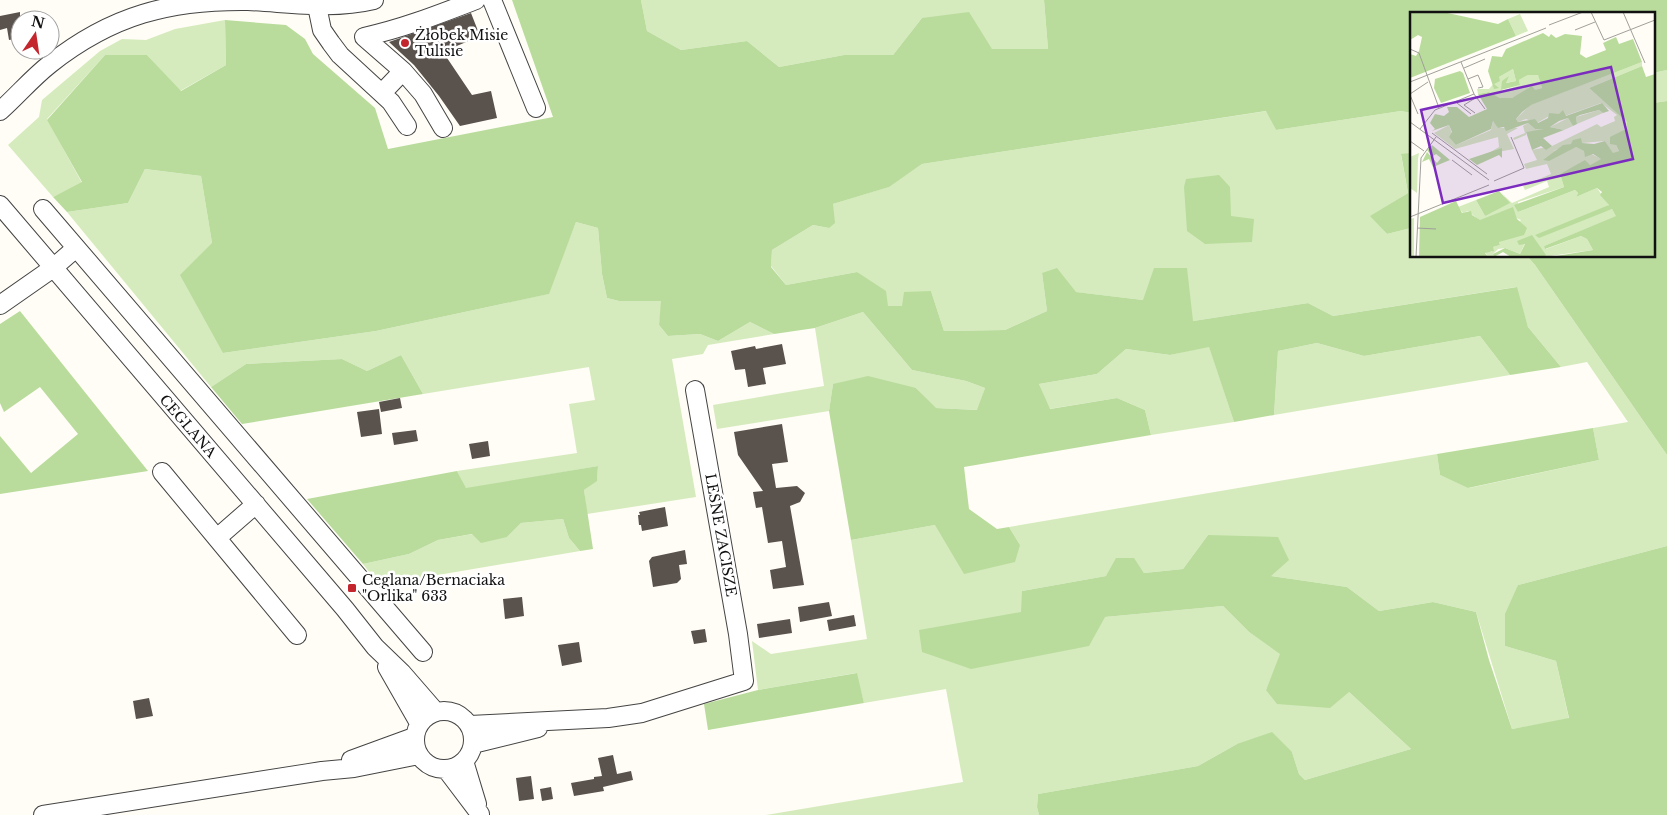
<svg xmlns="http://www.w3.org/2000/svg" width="1667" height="815" font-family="'Libre Baskerville',serif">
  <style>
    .green { fill: #d5ebbd }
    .forest { fill: #b9dc9c }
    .building { fill: #5a524d }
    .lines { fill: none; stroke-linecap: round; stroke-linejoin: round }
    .minor-casing { stroke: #444; stroke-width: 20 }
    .minor { stroke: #fff; stroke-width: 18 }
    .poi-dot { fill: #c4262e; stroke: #fff; stroke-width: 2 }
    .labels { text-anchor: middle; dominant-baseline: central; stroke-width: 5; stroke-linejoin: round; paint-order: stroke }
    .poi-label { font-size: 14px; fill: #111; stroke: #fff; text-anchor: start }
    .street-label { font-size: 14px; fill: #111; stroke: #fff }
    .inset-road { fill: none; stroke: #a09f9a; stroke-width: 1 }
    .view { fill: #7b2cbf; fill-opacity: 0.15; stroke: #7b2cbf; stroke-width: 2.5 }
    .inset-edge { fill: none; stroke: #111; stroke-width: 2.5 }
  </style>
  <rect width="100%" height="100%" fill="#fffdf5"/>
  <path class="green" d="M641,0H1044L1048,49H992L922,18L893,55H844L779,67L747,41L681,50L647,31Z
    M225,20L226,65L180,91L147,55H105L47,119L82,183L53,197L8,145L39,117L42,100L100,51L122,39L146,40L175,29Z
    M1667,70V101L1653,103V73Z
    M1267,111L1276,130L1401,111L1411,113V153L1401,155L1408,193L1371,216L1387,234L1411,228V256H1527L1535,265L1667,455V546L1518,585L1505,646L1556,661L1569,719L1512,729L1476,612L1433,602L1379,611L1347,587L1271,576L1208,535L1183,569L1144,573L1134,559L1106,576L1022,591L1105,617L1223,606L1249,632L1281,654L1266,690L1349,692L1411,749L1305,780L1299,774L1292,752L1237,744L1198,766L1038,794L1037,807L1039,815H766L963,782L946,689L864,703L856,673L758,690L752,641L771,654L867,639L851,540L935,525L1020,545L1009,527L1437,454L1440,475L1469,488L1599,460L1593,428L1628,422L1587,362L1561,367L1528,327L1516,287L1333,316L1308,303L1193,321L1143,300L1075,292L1042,273L1047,311L1005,330L944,331L931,291L902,306H888L857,272L786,285L771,266L772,250L813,225L829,228L833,204L888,187L922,164Z
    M145,169L201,176L212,243L223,353L376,331L548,294L576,222L598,228L602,274L607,298L619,301H662L659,325L668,336L700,334L718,341L750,322L774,334L708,345L703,354L672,359L696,497L587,514L584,490L597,480L598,466L466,489L457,471L577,453L569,404L595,400L589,367L423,394L401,355L367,371L342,359L246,364L211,387L67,212L128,203Z
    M863,312L912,370L966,381L985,388L978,410L935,408L916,388L833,384L829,411L717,429L713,405L824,386L815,328Z
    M1480,336L1510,375L1274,415L1278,351L1317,343L1364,356Z
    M1209,346L1234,422L1151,435L1145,410L1117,398L1049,409L1039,384L1097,374L1126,349L1170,355Z
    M563,519L569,538L580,551L379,585L363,564L409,554L438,540L473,534L507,537L521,523Z"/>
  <path class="forest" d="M512,0H641L647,31L681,50L747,41L779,67L844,55H893L922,18L969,12L992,49H1048L1044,0H1667V70L1653,73V14H1411V113L1401,111L1276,130L1266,111L922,164L889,187L833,204L835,223L829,228L813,225L772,250L771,267L786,285L857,272L886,291L888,306H902L904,292L931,291L944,331L1005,330L1047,311L1042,273L1057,268L1076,292L1143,300L1154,268H1187L1193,321L1308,303L1333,316L1517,287L1528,327L1561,367L1510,375L1480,336L1364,356L1317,343L1278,351L1274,415L1234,422L1209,347L1170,355L1126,349L1097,374L1039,384L1050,409L1117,398L1145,410L1151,435L964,467L969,509L997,529L1009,527L1020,545L1015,562L964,574L935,525L851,540L829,411L833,384L868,376L916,388L936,408L977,410L985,388L966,381L912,370L863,312L815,328L774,334L750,322L718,341L700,334L668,336L659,325L661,301H619L607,298L602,274L598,228L576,222L549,294L376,331L223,353L180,275L212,243L201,176L145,169L128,203L67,212L53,197L82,182L47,120L105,55H147L181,91L226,65L225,20L286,25L305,39L313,54L375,108L388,149L553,117Z
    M1667,101V455L1535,265L1527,256H1653V103Z
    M1410,153L1411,228L1387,234L1370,216L1408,193L1401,154Z
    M1219,175L1230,187L1231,216L1254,219L1252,242L1205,244L1187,231L1184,187L1186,179Z
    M20,311L148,471L0,494V436L31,473L78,434L40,387L4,412L0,403V324Z
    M401,355L423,394L242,424L211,387L246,364L342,359L367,371Z
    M1593,428L1599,460L1468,488L1440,475L1437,454Z
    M598,466L597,481L584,490L593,549L580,551L569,538L563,519L521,523L507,537L481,543L472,534L438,540L409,554L363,564L307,499L457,471L466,488Z
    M1208,535L1278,537L1289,560L1271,576L1347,587L1379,611L1433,602L1476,612L1489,660L1512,729L1569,718L1556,661L1505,646V614L1518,585L1667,546V815H1039L1037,807L1038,794L1198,766L1237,744L1272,732L1292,752L1299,774L1305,780L1411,749L1349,692L1330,708L1277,704L1266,690L1280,654L1249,632L1223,606L1105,617L1089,646L971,669L922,652L919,630L1021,612L1022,591L1106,576L1116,558H1134L1144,573L1183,569Z
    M857,673L864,703L708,730L704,704L758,690Z"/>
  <path class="building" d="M20,12V38L9,40L7,28L0,30V16Z
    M471,13L480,36L443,52L472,95L491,91L497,118L460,126L439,96L414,65L389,42Z
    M782,344L786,364L763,368L766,384L748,387L745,369L735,370L731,351L755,346L756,349Z
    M400,398L402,408L381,412L379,402Z
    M379,409L382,434L361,437L357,412Z
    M782,424L788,462L772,464L776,488L797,486L805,493L800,502L790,506L804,585L773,589L770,570L786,567L782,541L768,543L762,507L756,508L753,492L763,491L738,455L734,432Z
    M416,430L418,441L394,445L392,433Z
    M488,441L490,456L472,459L469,444Z
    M665,507L668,526L642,531L641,525H639L638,515H640L639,512Z
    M685,550L687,564L679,565L681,579L677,583L653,587L649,561L652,557Z
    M522,597L524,616L505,619L503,599Z
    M829,602L832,616L800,622L798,607Z
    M854,615L856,626L829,631L827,620Z
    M790,619L792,633L759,638L757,624Z
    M705,629L707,642L694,644L691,631Z
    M579,642L582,662L562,666L558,645Z
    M149,698L153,716L136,719L133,701Z
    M613,755L617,774L631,771L633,780L603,787L604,791L574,796L571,783L594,779V777L602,776L598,758Z
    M531,776L534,799L519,801L516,778Z
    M551,787L553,799L542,801L540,789Z"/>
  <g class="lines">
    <g class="minor-casing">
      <path id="minor" d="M492,0L536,108
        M317,6L322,30L331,43L340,55L391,102L407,126
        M382,93L403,71
        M0,111C17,96 32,78 50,64C112,15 170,0 248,1C291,3 332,10 374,0
        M443,128L423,94L403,71L364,37C404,28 437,15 476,0
        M0,205L345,609L375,647L402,673L435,711
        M43,209L423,652
        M0,305L53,268L76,248
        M162,472L297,635
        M217,538L256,504
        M387,667L419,723
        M415 740a29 29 0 1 1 58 0a29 29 0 1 1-58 0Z
        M470,725L608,718L642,713L744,681L738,634L695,390
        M473,744L538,728
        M351,760L414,737
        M464,761L477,804
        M446,769L480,814
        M43,815L322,771L354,768L419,755"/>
    </g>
    <use href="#minor" class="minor"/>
  </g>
  <g class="poi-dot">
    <circle cx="405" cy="43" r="5"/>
    <rect x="347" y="583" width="10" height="10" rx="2.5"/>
  </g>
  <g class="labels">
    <g class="poi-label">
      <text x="415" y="35">Żłobek Misie<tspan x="415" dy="16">Tulisie</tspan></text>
      <text x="362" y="580">Ceglana/Bernaciaka<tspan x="362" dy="16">"Orlika" 633</tspan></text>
    </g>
    <g class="street-label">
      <text transform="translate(188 426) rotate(49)">CEGLANA</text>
      <text transform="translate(721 535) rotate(80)">LEŚNE ZACISZE</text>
    </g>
  </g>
  <g transform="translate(1410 12)">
    <rect width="245" height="245" fill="#fffdf5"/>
    <path d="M110,2L118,19L106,24L98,7ZM137,41L139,43L152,55L138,57ZM232,50V54L179,76L218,110L206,133L209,139L203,142L195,129L161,132L143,139L166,135L192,147L180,153L172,151L150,162L154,175L108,190V200L165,178L168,181L166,185L187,176L199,193L186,202L202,197L207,204L134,234L136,237L171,224L177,227L183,238L133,245L135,243L115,231L110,242L95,236L88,237L83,242L84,245H78L75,240H82L83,235L90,233L89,230L111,208L91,200L70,209L58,199L53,201L48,195L66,188L75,204L95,184L89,179L102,191L139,175L137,169L115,178L113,174L141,162L137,152L116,157L114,152L127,148L122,138L142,134L187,112L191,115L205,109L204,105L207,103L191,91L155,104L141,103L127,111L116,107L108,110L106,107L120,93ZM103,57L106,69L95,71L99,64L92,76L91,78L92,79L110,73L109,68L118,63L128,62L132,76L102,86H90L79,80L68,82L67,77H79L89,65ZM189,98L193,101L167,112L166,105ZM158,106L163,114L154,118L140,115ZM83,109L90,116H108L97,122L104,137L77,142L89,135L88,125L45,137L24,121L39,113L46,133L81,118ZM118,111L125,117H134L133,119L116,120V123L104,128L103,126L115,121L113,114ZM9,141L8,147L7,181L0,176V145ZM4,206V245H0V207Z" fill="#d5ebbd"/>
    <path d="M0,0H33L88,12L98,7L106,24L0,66V42L6,44L9,39L12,25L8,23L0,28ZM133,21L139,25L141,22L146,26L155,22L172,24L170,42L176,46L196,38L193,31L206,25L209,32L223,27L232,50L121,93L112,100L106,107L108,110L125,107L128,111L138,106L139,101L149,102L153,98L156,104L192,91L199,99L193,101L189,98L170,103L166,105L167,112L163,114L158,106L149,109L140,115L154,118L133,126L142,134L136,138L131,134L122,138L116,120L134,117H125L118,111L96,119L94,115L88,116L83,109L81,117L46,133L39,125L42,120L39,113L22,119L25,117L20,111L25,102L34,104L39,100L37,95H47L59,105L77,97L68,82L79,80L90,86H102L122,74L125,78L132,76L128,63H118L109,68L110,73L91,78L92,69L99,64L96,71L106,69L103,57L89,65L90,69L84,72L89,76L84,77L78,59L82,44L92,45L96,37ZM232,54L236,65L245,62V245H140L183,238L177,227L171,224L135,237L134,234L206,204L202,197L129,226L125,223L199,193L190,183L192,180L187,176L166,185L168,181L165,178L108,200L104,193L154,175L150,162L175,148L180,153L191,147L183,142L175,145L174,139L166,135L139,149L133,148L153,133L161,132L163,128L171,126L172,131L184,132L195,129L203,141L209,139L206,133L200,132V125L216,117L217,110L179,76ZM50,59L53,61L60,81L31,91L24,76L25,67ZM22,133L40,148L23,155L19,147L12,150L17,140L27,151L31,146L26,142L22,145L17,138ZM92,136V146L89,143L67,153L59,147ZM89,179L100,191L75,204L66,188ZM46,189L52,201L61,199L62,203L70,208L103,195L107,207L117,216L114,223L89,230L90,233L83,235L84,239L75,241L78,245H9L10,205ZM122,223L136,243L133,245H101L93,240L84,245L83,242L95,236L110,242L115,232L109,233L107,229Z" fill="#b9dc9c"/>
    <path class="inset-road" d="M181,0L194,28M213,0L235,51M139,13L173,0M165,18L185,10M194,28L245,8M0,37L9,41L29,96M51,50L64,82L75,97M54,56L75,47M58,67L68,63L73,75L68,76M0,70L136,16M0,82L18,70M0,83L8,102M47,91L61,102M65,101L54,93L67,85M0,110L79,168M10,117L25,98L64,82M22,121L77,162M0,129L14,139M42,148L62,163M84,169L114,156L101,125M0,205L79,173M7,216L26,217M6,245L11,146L26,125"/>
    <path class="view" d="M201,55L223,147L33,191L11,98Z"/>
    <rect width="245" height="245" class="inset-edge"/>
  </g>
  <g transform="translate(35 35) rotate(13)"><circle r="24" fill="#ffffff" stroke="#a0a0a0"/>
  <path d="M0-4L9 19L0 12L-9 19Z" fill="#c4262e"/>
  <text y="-8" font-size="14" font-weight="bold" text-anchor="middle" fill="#111111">N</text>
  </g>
</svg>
